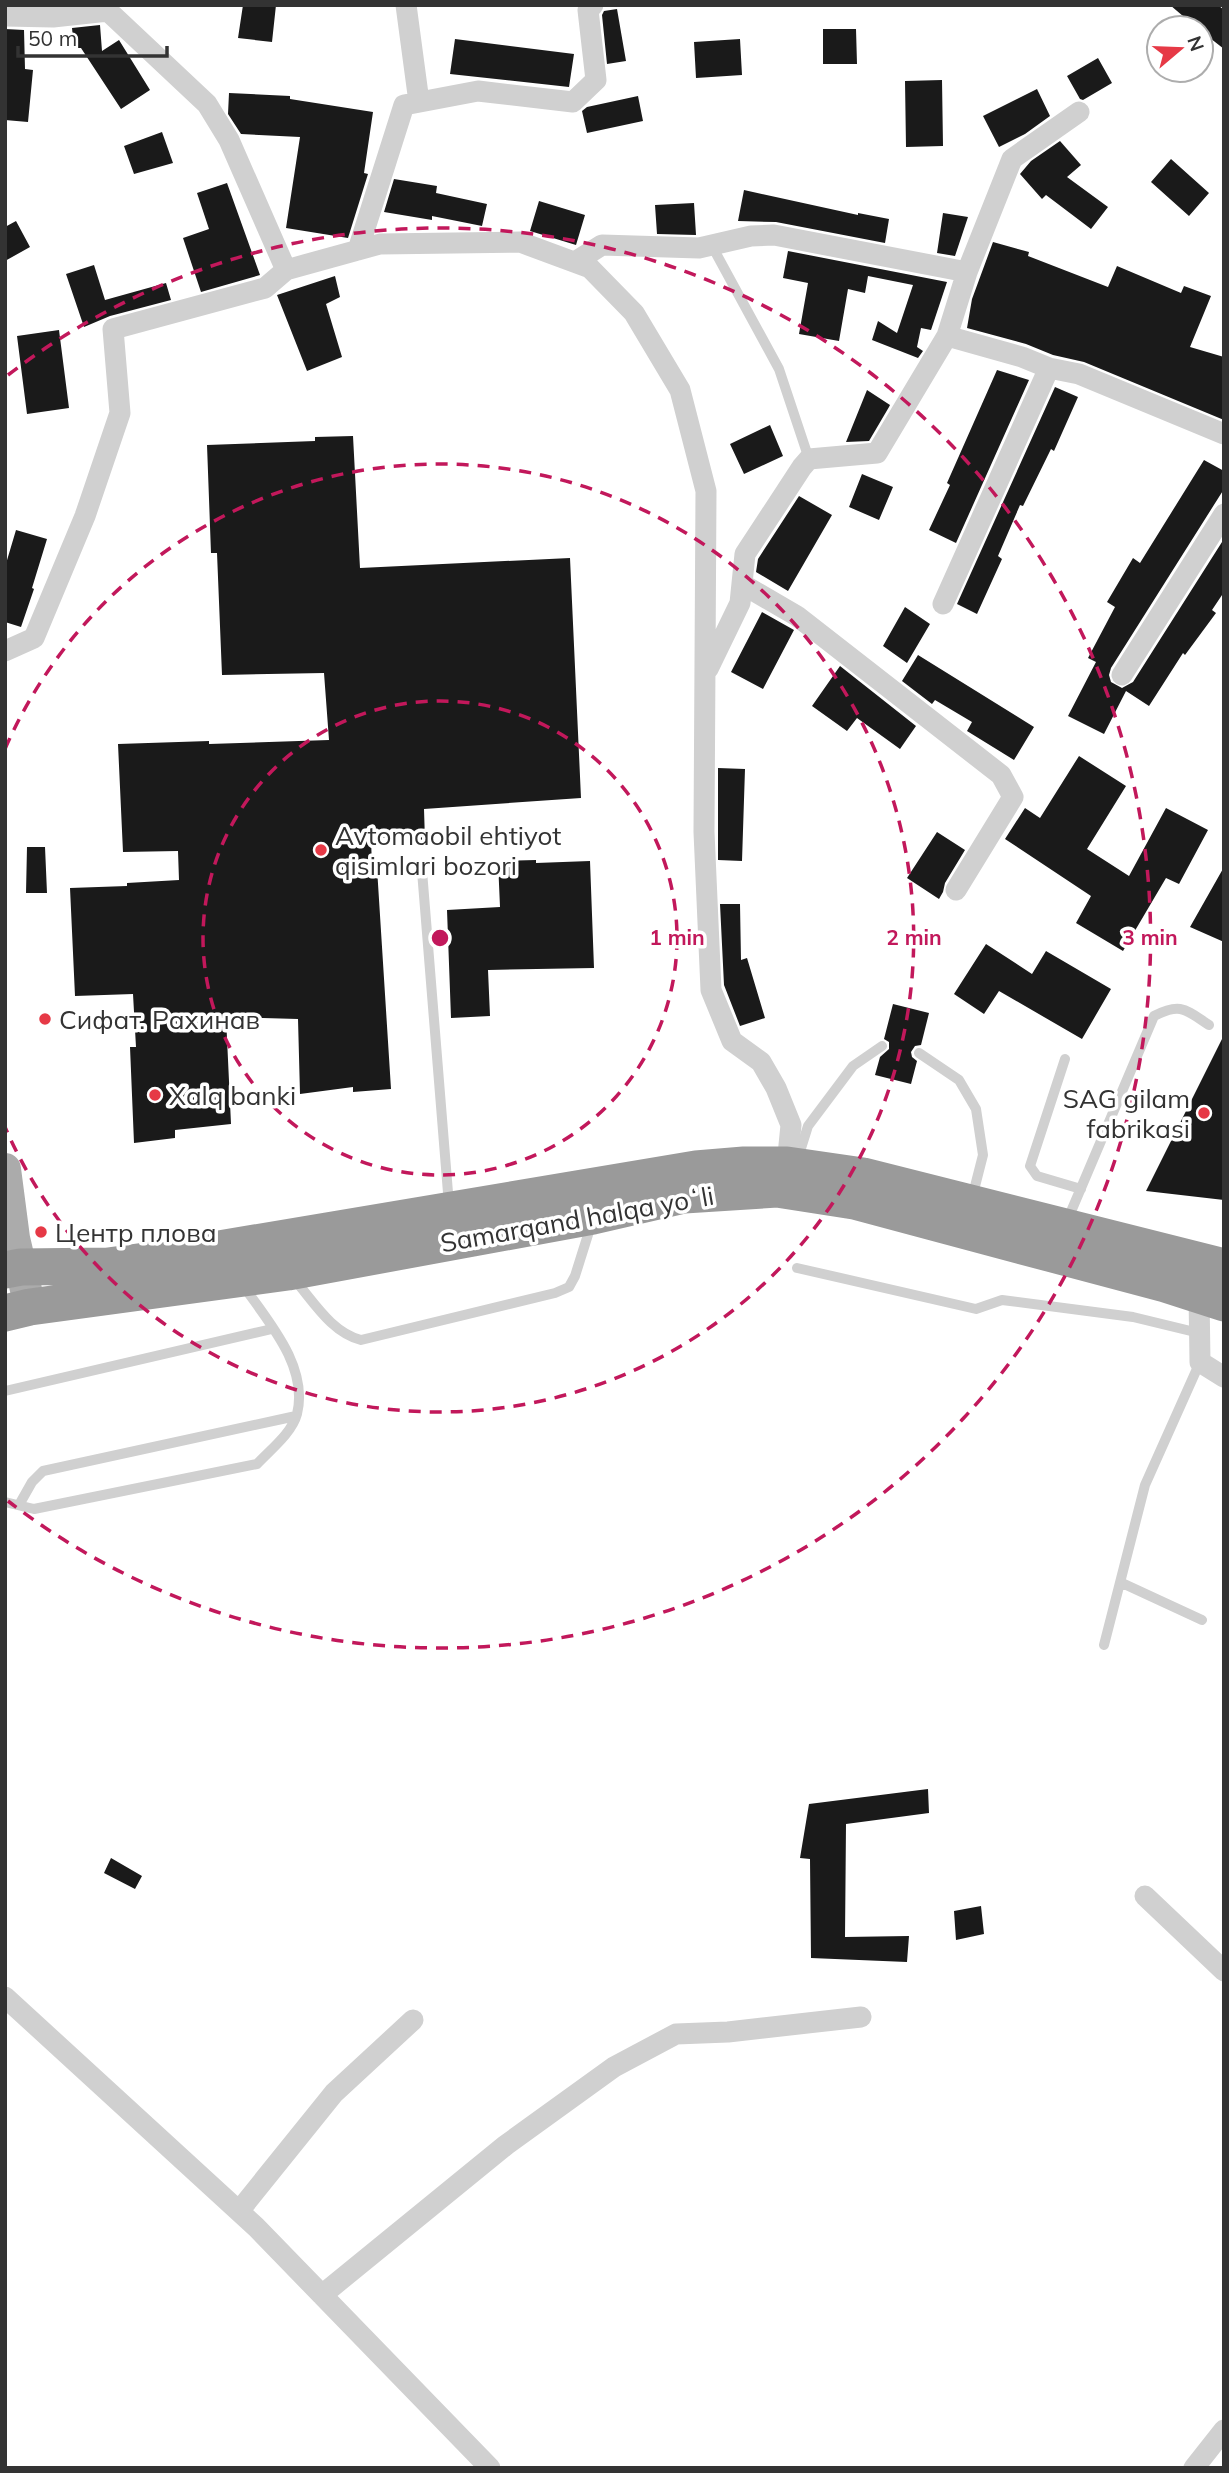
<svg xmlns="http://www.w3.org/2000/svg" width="1229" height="2473" font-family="Mulish,sans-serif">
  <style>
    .building { fill: #1a1a1a }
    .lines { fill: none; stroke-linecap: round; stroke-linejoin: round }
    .lane { stroke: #d0d0d0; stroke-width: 10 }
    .street { stroke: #d0d0d0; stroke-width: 21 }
    .primary { stroke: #ababab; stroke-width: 32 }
    .highway { stroke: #9a9a9a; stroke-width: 37 }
    .ring { fill: none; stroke: #c2185b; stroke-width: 3.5; stroke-dasharray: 12 9 }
    .poi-dot { fill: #e63946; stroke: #fff; stroke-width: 2.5 }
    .labels { text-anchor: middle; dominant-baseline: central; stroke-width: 7; stroke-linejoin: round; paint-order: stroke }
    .poi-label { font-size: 26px; fill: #333; stroke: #fff; text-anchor: start }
    .street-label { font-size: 26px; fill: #333; stroke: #fff }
    .centre { fill: #c2185b; stroke: #fff; stroke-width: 3.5 }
    .ring-label { font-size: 21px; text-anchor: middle; font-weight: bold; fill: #c2185b; stroke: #fff; stroke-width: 7; stroke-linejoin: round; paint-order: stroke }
  </style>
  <rect width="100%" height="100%" fill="#fff"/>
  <path class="building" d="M243,5H276L272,42L238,38Z
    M1170,5H1218L1224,10V49L1201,31V28H1197Z
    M617,9L626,61L607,64L602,15L604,11Z
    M100,25L102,51L119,40L150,90L121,109L81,48H74L72,28Z
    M5,29L24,30L25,69L33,70L28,122L5,120Z
    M823,29H856L857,64H823Z
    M455,39L574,54L569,87L450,74Z
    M740,39L742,75L696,78L694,42Z
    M1098,58L1112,83L1083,100L1080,99L1067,76Z
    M942,80L943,146L906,147L905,81Z
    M1037,89L1050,116L1025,134L999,147L983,116Z
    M229,93L290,96V99L373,112L364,173L368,174L348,238L286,228L300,137L241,134L228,114Z
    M638,96L643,121L587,133L582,111L587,107Z
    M162,132L173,163L134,174L124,146Z
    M1060,141L1081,165L1067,177L1108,207L1091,229L1046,195L1042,199L1020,174L1031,161Z
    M1171,159L1209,193L1189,216L1151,182Z
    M394,179L437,186L436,193L487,204L482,226L432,216V220L384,212Z
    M227,183L260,275L201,292L183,238L209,229L197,193Z
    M744,190L858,215V213L889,219L885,243L776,222L738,221Z
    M539,201L585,215L576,245L530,231Z
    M694,203L696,235L657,234L655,205Z
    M943,213L968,217L955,256L937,253Z
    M16,221L30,247L5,261V227Z
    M993,242L1029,252L1028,256L1108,287L1117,266L1181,293L1184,286L1211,296L1190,347L1224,357V420L1084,362L1053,355L1026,344L967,328L972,299Z
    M788,251L947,282L931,330L921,328L917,347L923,351L918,358L872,340L878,321L897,333L913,285L868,276L865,293L848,289L839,341L799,334L808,283L783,278Z
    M94,265L105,300L166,283L171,300L110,316L84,327L66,274Z
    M335,276L340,297L326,304L342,357L307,371L277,295Z
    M59,330L69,408L27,414L17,336Z
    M997,370L1029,380L956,543L929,530L950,485L947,483Z
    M1055,387L1078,397L1054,451L1051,449L1023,506L1020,505L998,556L1002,559L977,614L957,604Z
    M867,390L890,405L889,407L869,441L846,442Z
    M770,425L783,456L744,474L730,444Z
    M353,436L360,568L570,558L581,798L424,809L425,841L371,837L372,869L377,868L391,1089L353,1092V1087L300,1094L298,1019L226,1017L231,1124L175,1130V1138L134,1143L130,1047H136L133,994L75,996L70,888L127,886V883L179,880L178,851L123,852L118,744L209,741V744L329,740L324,673L222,675L217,553H211L207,445L315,441V437Z
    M1204,460L1224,471V489L1111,668L1109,675L1111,682L1122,688L1133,682L1222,542L1224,543V592L1212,610L1216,613L1185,655L1183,653L1149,706L1126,691L1104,734L1068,716L1096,662L1088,658L1115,607L1107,602L1133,558L1140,563Z
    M862,474L893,487L879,520L849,507Z
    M799,496L832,515L788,591L756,572L758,559Z
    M16,530L47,539L32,588L34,589L21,627L5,622V567Z
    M905,607L930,624L907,663L883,646Z
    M762,612L794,630L763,689L731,672Z
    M918,655L1034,727L1014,760L967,731L972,722L935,700L932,704L902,681Z
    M840,666L916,726L900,749L857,718L847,731L812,706Z
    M1079,756L1126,786L1087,849L1129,876L1166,808L1208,830L1179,884L1166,878L1123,951L1076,923L1091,896L1005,839L1025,808L1040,818Z
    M718,768L745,769L742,861L718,860Z
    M937,832L965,850L945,883L943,892L939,899L907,878Z
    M27,847H45L47,893H26Z
    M536,860V863L590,861L594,968L488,970L490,1016L451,1018L447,910L500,907L498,861Z
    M1224,867V942L1190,927Z
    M720,904H740L741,960L747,958L765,1018L740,1026L724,985Z
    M986,944L1032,974L1046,951L1111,989L1082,1039L999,991L984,1014L954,994Z
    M893,1004L929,1013L921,1045L915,1046L911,1052L912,1057L917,1061L911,1084L875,1075L880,1057L889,1049V1042L884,1039Z
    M1224,1035V1200L1146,1191Z
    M928,1789L929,1813L846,1824L845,1937L909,1936L907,1962L811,1958L810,1859L800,1858L809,1804Z
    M111,1858L142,1876L135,1889L104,1873Z
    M981,1906L984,1934L956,1940L954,1911Z"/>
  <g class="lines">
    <path class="lane" d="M712,246L779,369L809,459
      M422,871L449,1205
      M919,1053L959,1080L976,1109L983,1155L972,1198
      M1065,1059L1030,1166L1037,1176L1081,1189
      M797,1161L808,1126L853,1066L882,1046
      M1067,1221L1154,1016C1181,1002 1186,1010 1209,1025
      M797,1268L976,1309L1002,1300L1133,1317L1199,1333
      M294,1279C314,1302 331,1332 361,1340L555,1293L569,1287L575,1276L592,1222
      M5,1391L272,1329
      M5,1502L34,1509L257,1464C270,1450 292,1433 297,1414C309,1366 267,1320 242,1284
      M19,1505L32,1482L43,1471L296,1416
      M1122,1583L1202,1620
      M1104,1645L1145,1485L1200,1362"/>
    <path class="street" d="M109,5L108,11L207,104L229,140L286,270
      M406,5L419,102
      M5,16L53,17L108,11
      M358,250L404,105L478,91L573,102L596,80L588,10L593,5
      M575,262L602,245L699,248L751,236L774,235L967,272L1012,159L1079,112
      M947,336L967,272
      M742,584L797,616L1001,775L1013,797L956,890
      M943,604L1049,368
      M5,651L34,638L85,516L120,413L113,329L265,288L286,270L380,244L520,242L590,268L634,313L680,390L706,491L704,832L711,990L732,1041L761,1062L776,1088L791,1125L787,1165
      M708,669L740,603L745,554L802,467L809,459L877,453L947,336L1022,357L1049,368L1079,374L1224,434
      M1122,675L1224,514
      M1199,1295L1200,1362L1224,1377
      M1145,1896L1224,1971
      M5,1997L256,2227L490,2468
      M239,2211L334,2093L413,2020
      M322,2295L506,2145L614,2067L676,2034L728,2032L861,2017
      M1194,2468L1224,2430"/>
    <path class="primary" d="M5,1169L14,1238L30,1307"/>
    <path class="highway" d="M5,1270L21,1267L108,1266L160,1259L696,1169L744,1165H787L863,1176L1224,1267
      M5,1313L30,1307L288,1272L593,1216L684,1195L777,1189L854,1201L1165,1284L1224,1303"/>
  </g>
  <g class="ring">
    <circle cx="440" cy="938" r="237"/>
    <path d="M5 749A474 474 0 1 1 5 1127"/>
    <path d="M8 375A710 710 0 1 1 8 1501"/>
  </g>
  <g class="poi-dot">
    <circle cx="321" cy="850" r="7"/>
    <circle cx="45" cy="1019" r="7"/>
    <circle cx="155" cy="1095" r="7"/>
    <circle cx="1204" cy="1113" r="7"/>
    <circle cx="41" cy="1232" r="7"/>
  </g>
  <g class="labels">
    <g class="poi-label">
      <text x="335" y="835">Avtomaobil ehtiyot<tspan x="335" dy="30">qisimlari bozori</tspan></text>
      <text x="59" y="1019">Сифат. Рахинав</text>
      <text x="169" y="1095">Xalq banki</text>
      <text x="1190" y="1098" text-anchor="end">SAG gilam<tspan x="1190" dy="30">fabrikasi</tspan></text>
      <text x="55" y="1232">Центр плова</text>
    </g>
    <g class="street-label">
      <text transform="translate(577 1219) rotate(-10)">Samarqand halqa yoʻli</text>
    </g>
  </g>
  <circle cx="440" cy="938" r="10" class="centre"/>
  <g class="ring-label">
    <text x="677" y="945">1 min</text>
    <text x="914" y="945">2 min</text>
    <text x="1150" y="945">3 min</text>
  </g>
  <rect width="1229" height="2473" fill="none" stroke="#333333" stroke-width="14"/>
  <g transform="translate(1180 49) rotate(71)"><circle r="33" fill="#ffffff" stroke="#adadad" stroke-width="2"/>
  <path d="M0-5L12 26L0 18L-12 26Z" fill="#e63946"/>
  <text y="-10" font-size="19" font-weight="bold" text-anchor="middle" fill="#333333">N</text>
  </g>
  <path d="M18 46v10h149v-10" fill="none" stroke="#333333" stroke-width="3.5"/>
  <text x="28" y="46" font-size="21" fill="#333333" stroke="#ffffff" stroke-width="5" paint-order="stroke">50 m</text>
</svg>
